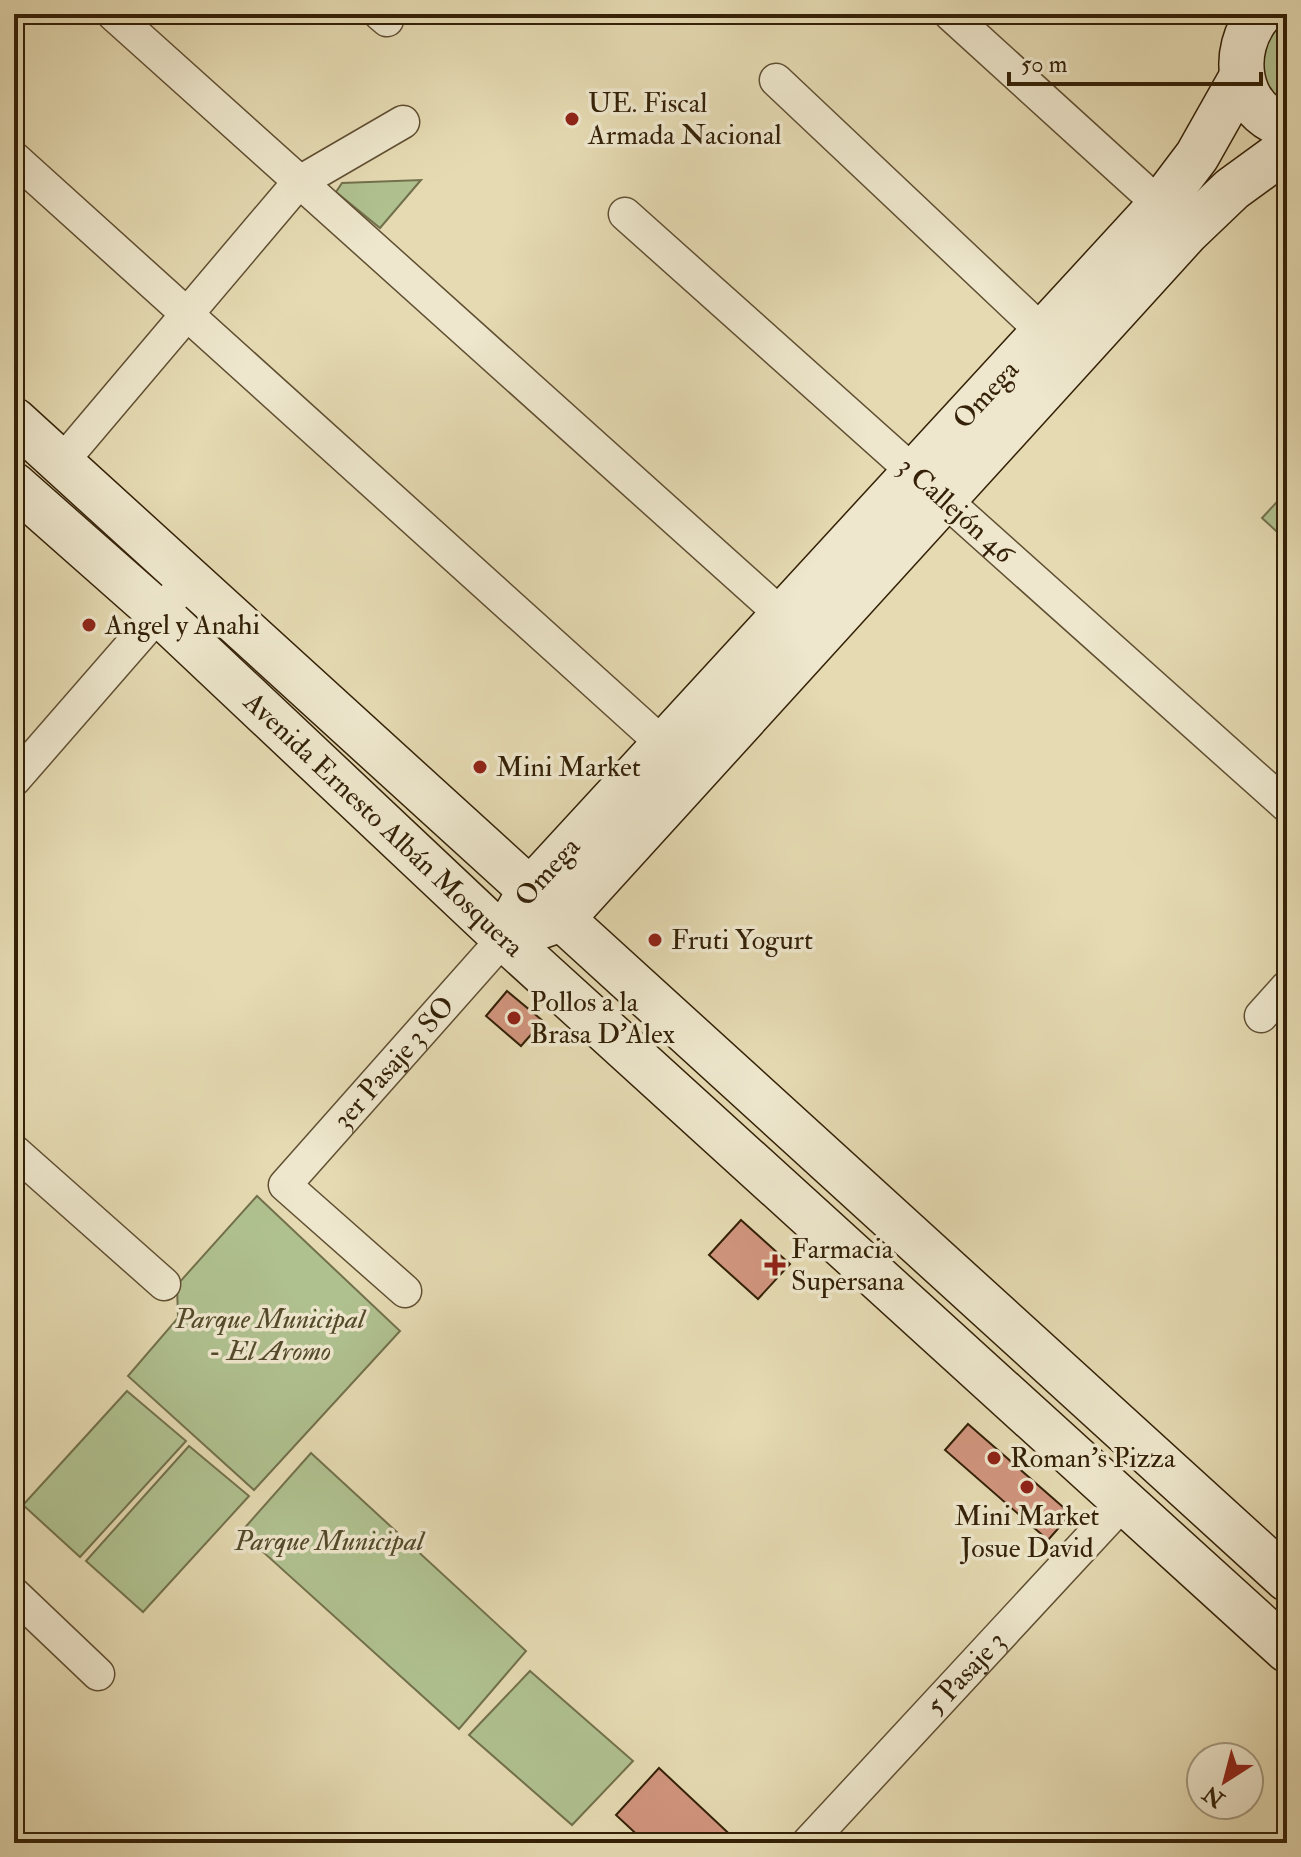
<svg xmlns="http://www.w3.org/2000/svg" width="1301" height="1857" font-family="'IM FELL Double Pica',serif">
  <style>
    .green { fill: #b0c190; stroke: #72714c; stroke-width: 2 }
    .building { fill: #d1957e; stroke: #342107; stroke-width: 2 }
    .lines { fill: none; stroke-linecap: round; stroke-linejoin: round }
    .street-casing { stroke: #604f32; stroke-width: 35 }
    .secondary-casing { stroke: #342107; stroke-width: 47 }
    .street { stroke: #eee7cd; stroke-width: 32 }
    .secondary { stroke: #eee7cd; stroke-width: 44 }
    .poi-dot { fill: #8f2418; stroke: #eee7cd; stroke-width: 3 }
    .labels { text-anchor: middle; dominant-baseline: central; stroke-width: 7; stroke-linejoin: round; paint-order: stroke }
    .poi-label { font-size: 28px; fill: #342107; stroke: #eee7cd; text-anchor: start }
    .street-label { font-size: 28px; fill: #342107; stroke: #eee7cd }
    .park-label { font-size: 28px; font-style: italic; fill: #534929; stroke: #eee7cd }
  </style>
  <rect width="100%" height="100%" fill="#e5dab2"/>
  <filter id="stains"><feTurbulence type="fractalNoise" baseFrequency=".0025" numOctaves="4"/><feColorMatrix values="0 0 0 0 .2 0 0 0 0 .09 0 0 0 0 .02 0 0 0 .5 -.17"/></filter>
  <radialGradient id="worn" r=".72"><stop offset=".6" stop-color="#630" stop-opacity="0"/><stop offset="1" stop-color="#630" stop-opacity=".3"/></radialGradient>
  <path class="green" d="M1287,21V106C1254,89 1251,37 1287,21Z
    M421,180L380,228L336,192L342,183Z
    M1287,491V541L1262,518Z
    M257,1196L400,1331L254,1490L128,1376L178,1318L177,1285Z
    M127,1391L186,1441L80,1557L23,1505Z
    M189,1446L249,1496L143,1612L86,1561Z
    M311,1453L526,1651L459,1729L241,1532Z
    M530,1671L633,1761L572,1825L469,1735Z"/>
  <path class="building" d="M507,991L543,1021L521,1046L486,1016Z
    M741,1220L790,1264L758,1299L709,1255Z
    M968,1424L1071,1514L1048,1540L945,1450Z
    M659,1768L739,1843H646L616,1815Z"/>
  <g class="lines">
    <g class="street-casing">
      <g id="street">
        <path d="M113,14L782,615"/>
        <path d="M380,14L387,20"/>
        <path d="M950,14L1160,205"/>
        <path d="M776,80L1043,332"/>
        <path d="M14,158L663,744"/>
        <path id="s1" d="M625,214L1287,806"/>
        <path d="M61,463L298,183L403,122"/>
        <path d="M14,780L189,579"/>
        <path d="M1261,1016L1287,987"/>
        <path d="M14,1151L164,1284"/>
        <path id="s2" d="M405,1291L285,1185L504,938"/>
        <path d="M14,1594L98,1674"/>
        <path id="s3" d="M808,1843L1124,1502"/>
      </g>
    </g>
    <g class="secondary-casing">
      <g id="secondary">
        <path d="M1260,14C1229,50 1236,112 1287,126"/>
        <path d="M14,420L1287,1579"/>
        <path id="s4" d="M14,485L160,614L504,938L1287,1650"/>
        <path id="s5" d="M516,915L530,890L1160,205L1197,156L1241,78"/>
        <path d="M533,929L562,919L1187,232L1232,189L1287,149"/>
      </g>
    </g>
    <use href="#street" class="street"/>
    <use href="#secondary" class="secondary"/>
  </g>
  <g class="poi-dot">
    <circle cx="572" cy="119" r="8"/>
    <circle cx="89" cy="625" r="8"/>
    <circle cx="480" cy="767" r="8"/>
    <circle cx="655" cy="940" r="8"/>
    <circle cx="514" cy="1018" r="8"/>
    <path d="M771 1253h8v8h8v8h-8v8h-8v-8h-8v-8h8z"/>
    <circle cx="994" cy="1458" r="8"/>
    <circle cx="1027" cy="1487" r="8"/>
  </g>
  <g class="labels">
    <g class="poi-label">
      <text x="588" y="103">UE. Fiscal<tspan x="588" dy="32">Armada Nacional</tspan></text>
      <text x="105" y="625">Angel y Anahi</text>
      <text x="496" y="767">Mini Market</text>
      <text x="671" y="940">Fruti Yogurt</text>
      <text x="530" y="1002">Pollos a la<tspan x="530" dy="32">Brasa D'Alex</tspan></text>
      <text x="791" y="1249">Farmacia<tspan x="791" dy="32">Supersana</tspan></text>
      <text x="1010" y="1458">Roman's Pizza</text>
      <text x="1027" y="1516" text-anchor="middle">Mini Market<tspan x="1027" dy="32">Josue David</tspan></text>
    </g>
    <g class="street-label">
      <text stroke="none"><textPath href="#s5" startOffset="702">Omega</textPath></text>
      <text stroke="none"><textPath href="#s1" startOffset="444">3 Callejón 46</textPath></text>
      <text stroke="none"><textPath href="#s4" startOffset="502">Avenida Ernesto Albán Mosquera</textPath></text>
      <text stroke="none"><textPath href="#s5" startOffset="54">Omega</textPath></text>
      <text stroke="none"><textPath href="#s2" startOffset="324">3er Pasaje 3 SO</textPath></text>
      <text stroke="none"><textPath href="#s3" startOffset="232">5 Pasaje 3</textPath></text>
    </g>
    <g class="park-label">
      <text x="270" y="1319">Parque Municipal<tspan x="270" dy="32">- El Aromo</tspan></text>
      <text x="329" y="1541">Parque Municipal</text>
    </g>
  </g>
  <rect width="1301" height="1857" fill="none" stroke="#e5dab2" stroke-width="48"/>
  <rect x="16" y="16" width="1269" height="1825" fill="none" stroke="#342107" stroke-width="4"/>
  <rect x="24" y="24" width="1253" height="1809" fill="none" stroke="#342107" stroke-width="2"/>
  <g transform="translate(1225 1781) rotate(216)"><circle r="38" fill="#eee7cd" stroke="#a4987e" stroke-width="2"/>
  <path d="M0-6L14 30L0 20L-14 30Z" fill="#8f2418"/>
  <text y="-12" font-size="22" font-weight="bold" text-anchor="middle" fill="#342107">N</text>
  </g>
  <path d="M1009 72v12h252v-12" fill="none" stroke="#342107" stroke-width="4"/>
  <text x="1021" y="72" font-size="24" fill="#342107" stroke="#eee7cd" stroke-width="6" paint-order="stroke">50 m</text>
  <rect width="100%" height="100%" filter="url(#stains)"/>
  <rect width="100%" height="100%" fill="url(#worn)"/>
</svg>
